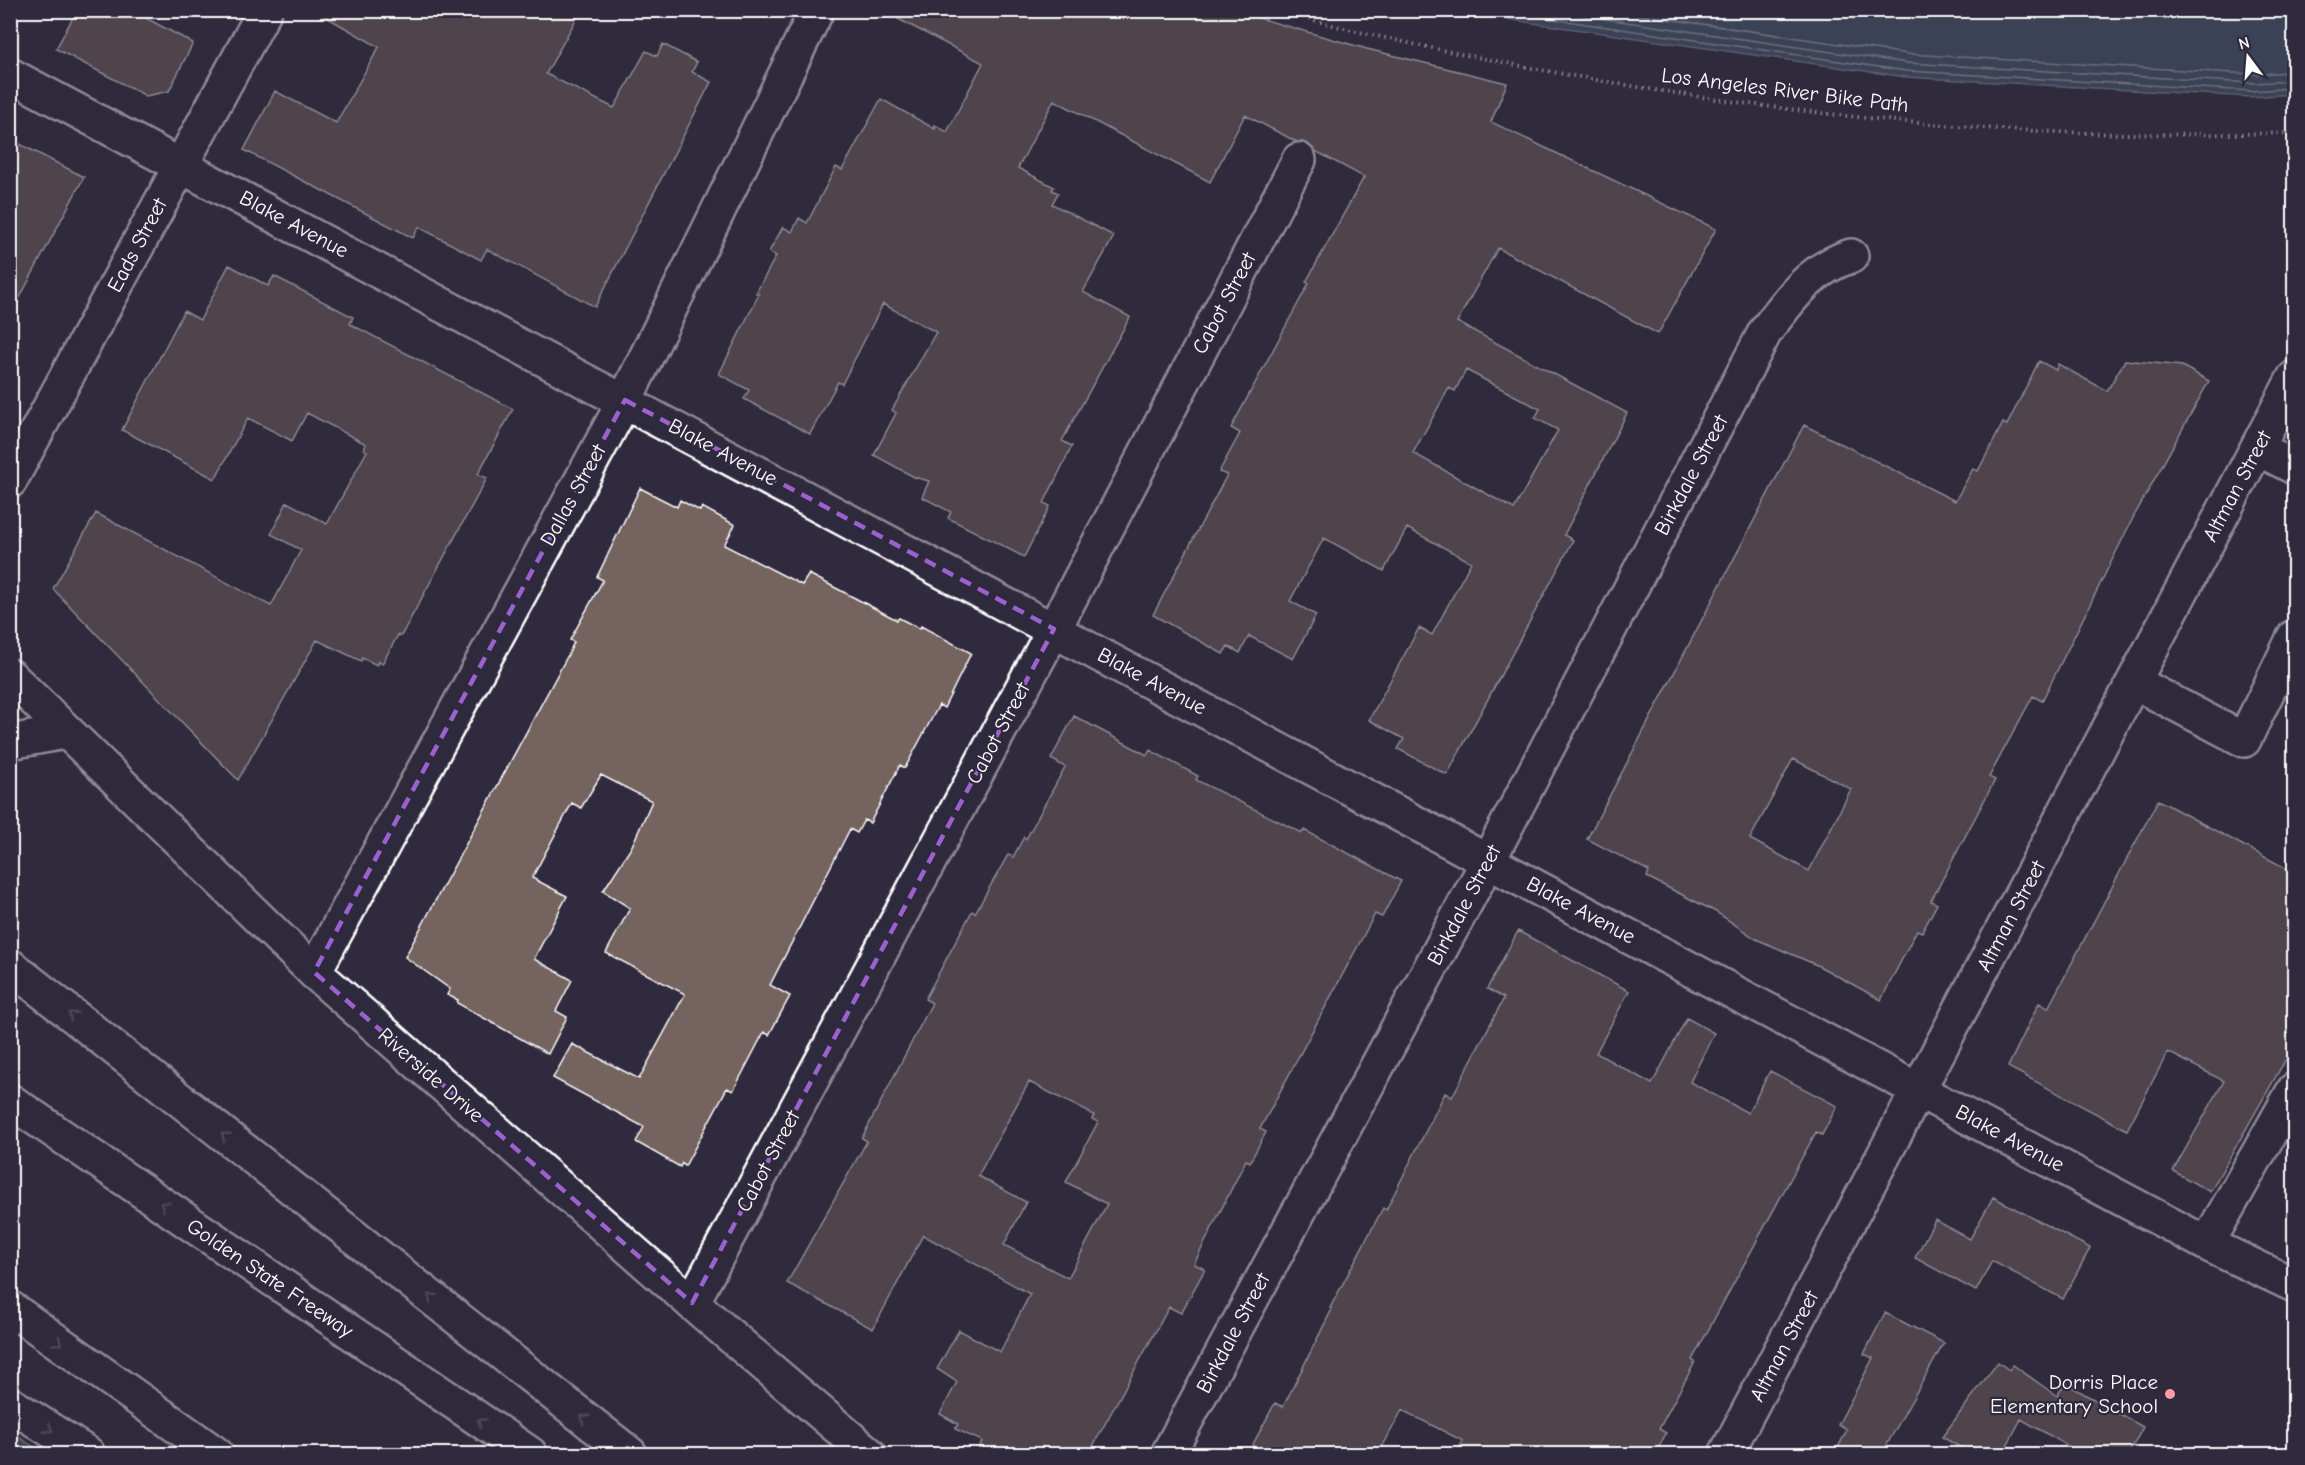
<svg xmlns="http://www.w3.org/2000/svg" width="2305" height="1465" font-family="'Comic Neue',sans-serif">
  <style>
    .green { fill: #546861; stroke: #aab4b0; stroke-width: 1.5 }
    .water { fill: #4b6176; stroke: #93a0ad; stroke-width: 1.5 }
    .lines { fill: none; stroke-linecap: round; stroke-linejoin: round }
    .shore { stroke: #b7c0c8; stroke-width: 1.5 }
    .building { fill: #746461; stroke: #fff; stroke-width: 1.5; fill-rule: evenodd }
    .minor-casing { stroke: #fff; stroke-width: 38 }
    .major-casing { stroke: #fff; stroke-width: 38 }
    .highway-casing { stroke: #fff; stroke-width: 38 }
    .path { stroke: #fff; stroke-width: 4; stroke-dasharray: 1.5 4.5; stroke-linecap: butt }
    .minor { stroke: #2f2a3d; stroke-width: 33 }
    .major { stroke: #2f2a3d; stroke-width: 33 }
    .highway { stroke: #2f2a3d; stroke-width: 33 }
    .oneway { stroke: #6d6a77 }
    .marked { fill: none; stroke: #9c61cf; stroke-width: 4.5; stroke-dasharray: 12 8; stroke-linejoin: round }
    .poi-dot { fill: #ff9aa2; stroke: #2f2a3d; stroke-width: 2 }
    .labels { text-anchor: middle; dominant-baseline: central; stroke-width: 4.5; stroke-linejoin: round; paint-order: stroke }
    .street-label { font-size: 21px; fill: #fff; stroke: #2f2a3d }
    .poi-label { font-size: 21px; fill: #fff; stroke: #2f2a3d; text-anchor: end }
  </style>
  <rect width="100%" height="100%" fill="#2f2a3d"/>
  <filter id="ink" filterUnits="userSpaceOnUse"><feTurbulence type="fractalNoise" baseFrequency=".0167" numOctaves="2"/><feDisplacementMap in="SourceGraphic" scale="12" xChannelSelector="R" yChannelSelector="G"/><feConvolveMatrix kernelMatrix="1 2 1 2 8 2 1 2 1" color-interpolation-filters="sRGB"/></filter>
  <g filter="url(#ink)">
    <path class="green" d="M10,1432H11L45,1454H11Z"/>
    <path class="water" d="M1450,11H2294V94L2251,97L1906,77Z"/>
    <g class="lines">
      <path class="shore" d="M1492,10L1906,71L2251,91L2294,88
        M1544,10L1907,63L2251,83L2294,81
        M1606,10L1908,54L2251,74L2294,72"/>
    </g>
    <path class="building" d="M77,10H131L193,43L169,91L146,96L56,49Z
      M314,10H581L546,74L614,108L646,51L657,56L663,44L697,62L692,72L711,82L595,307L487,249L481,260L419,227L413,238L244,150L275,91L336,123L379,47Z
      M881,10H1231L1367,49L1507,83L1491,122L1716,229L1658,334L1498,248L1457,322L1627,413L1564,535L1573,540L1567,552L1447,775L1398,749L1404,739L1369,720L1419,628L1432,635L1471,562L1407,528L1384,571L1324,538L1290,601L1316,615L1293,659L1249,636L1240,653L1228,646L1223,654L1153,615L1227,475L1219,472L1240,433L1231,428L1309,283L1306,282L1364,177L1315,151L1308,144L1297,142L1245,115L1210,182L1054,100L1018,168L1054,187L1052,190L1058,193L1052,204L1114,236L1083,292L1130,317L1062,441L1072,446L1044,503L1050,506L1024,557L948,518L951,512L922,497L929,481L914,477L874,455L896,413L892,410L936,332L883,304L842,384L838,382L810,434L744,399L749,390L719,374L759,294L756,293L776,256L769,252L783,227L792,232L799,218L807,223L836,167L842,170L881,99L935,129V125L947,132L983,63ZM1466,370L1540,409L1535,418L1558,430L1514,509L1413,453L1449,388L1455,391Z
      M10,139L84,177L10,316Z
      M229,265L268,286L274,276L353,317L350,324L513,409L478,474L487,478L401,636L398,635L382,664L378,661L377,665L362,658L361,661L317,640L238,780L53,589L96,513L271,606L301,550L271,534L287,502L327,524L367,451L364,449L366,444L307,413L292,441L248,418L215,479L122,430L184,311L200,320Z
      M2125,360L2182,366L2209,381L2133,518L2042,701L2033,696L1989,777L1995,780L1931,901L1937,904L1922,932L1917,930L1881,1000L1819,966L1756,939L1716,912L1647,877L1649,871L1587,839L1804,425L1955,501L1973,469L1978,471L2003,423L2007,425L2039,361L2056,370L2058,364L2107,391ZM1793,759L1851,789L1809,871L1750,839Z
      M640,488L677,507L680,500L700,511L702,507L735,525L724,545L802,585L809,574L897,620L899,618L920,629L921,626L971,653L944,708L939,705L905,768L900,765L870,823L864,820L857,833L850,829L770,985L790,996L769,1035L764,1032L733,1091L727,1088L685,1166L682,1163L680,1167L636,1142L644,1127L553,1078L572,1044L639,1079L685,994L606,953L630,908L603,891L631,848L652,801L601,775L581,808L572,803L532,878L567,896L534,959L572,980L556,1011L567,1017L548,1054L457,1003L458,1000L447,995L450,989L405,957L569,653L574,642L570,640L603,580L597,577Z
      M1074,716L1147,755L1150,750L1198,776L1196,780L1302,833L1304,830L1401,881L1382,917L1375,914L1260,1129L1266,1132L1250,1162L1246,1160L1194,1264L1205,1269L1181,1313L1169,1307L1088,1455H975L982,1441L955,1429L958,1424L940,1414L957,1382L937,1369L959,1330L1000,1352L1030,1294L923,1235L873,1329L787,1283L867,1141L862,1138L932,1003L925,999L972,911L975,913L1008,855L1013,857L1024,837L1026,839L1065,767L1051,759ZM1029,1082L1094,1115L1092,1119L1098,1122L1066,1182L1107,1204L1068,1278L1004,1245L1026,1202L978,1176Z
      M2158,800L2295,873V1043L2210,1192L2173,1171L2224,1081L2168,1052L2127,1130L2008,1067L2039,1003L2048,1008Z
      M1518,931L1629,991L1596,1053L1652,1084L1687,1018L1714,1033L1690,1082L1748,1113L1770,1071L1837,1106L1822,1135L1816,1132L1692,1360L1695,1362L1659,1429L1666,1433L1655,1455H1455L1463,1441L1402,1410L1378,1455H1269L1252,1446L1275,1403L1283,1407L1332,1309L1330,1308L1383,1208L1386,1210L1445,1093L1452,1097L1504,998L1487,989Z
      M1993,1197L2090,1248L2063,1299L1992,1261L1976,1291L1915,1258L1935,1220L1970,1239Z
      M1885,1313L1944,1343L1881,1455H1834L1847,1430L1838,1425L1873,1358L1864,1354Z
      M1998,1362L2009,1370L2013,1365L2057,1396L2065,1383L2143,1427L2128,1455H2084L2021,1419L2002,1455H1974L1942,1437Z"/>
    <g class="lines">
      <g class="minor-casing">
        <path id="minor" d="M10,75L2207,1244L2294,1285
          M2257,448L2294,467
          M10,481L265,10
          M2134,682L2244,740L2294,637
          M314,972L625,400L817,10
          M2207,1244L2294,1090
          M692,1303L1054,629L1299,160
          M1168,1454L1488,861L1765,332C1789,300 1811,268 1851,256
          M1726,1454L2294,378"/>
      </g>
      <g class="major-casing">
        <path id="major" d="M10,676L314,972L692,1303L869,1454"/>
      </g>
      <g class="highway-casing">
        <path id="highway" d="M10,742L65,732
          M10,966L630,1454
          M10,1101L530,1454
          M10,1308L216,1454
          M10,1404L88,1454"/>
      </g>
      <path class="path" d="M1280,10C1356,34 1437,49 1516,65C1715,104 1926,131 2130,134C2184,135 2240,134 2294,133"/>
      <use href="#minor" class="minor"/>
      <use href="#major" class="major"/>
      <use href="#highway" class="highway"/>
    </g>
    <defs><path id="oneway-chevron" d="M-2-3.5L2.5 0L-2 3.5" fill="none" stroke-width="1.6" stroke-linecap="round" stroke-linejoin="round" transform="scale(1.5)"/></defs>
    <g class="oneway">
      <use href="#oneway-chevron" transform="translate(72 1015) rotate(-142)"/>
      <use href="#oneway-chevron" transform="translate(225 1136) rotate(-142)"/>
      <use href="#oneway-chevron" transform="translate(164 1205) rotate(-146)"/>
      <use href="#oneway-chevron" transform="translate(431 1297) rotate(-142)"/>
      <use href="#oneway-chevron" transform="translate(58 1342) rotate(36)"/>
      <use href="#oneway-chevron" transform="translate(584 1418) rotate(-142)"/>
      <use href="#oneway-chevron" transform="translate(481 1422) rotate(-146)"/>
      <use href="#oneway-chevron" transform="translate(49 1429) rotate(33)"/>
    </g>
  </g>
  <path d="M0 0H2305V1465H0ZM625,400L1054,629L692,1303L314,972Z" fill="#2f2a3d" fill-opacity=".55" fill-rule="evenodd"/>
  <path class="marked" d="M625,400L1054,629L692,1303L314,972Z"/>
  <circle class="poi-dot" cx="2170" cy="1394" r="6"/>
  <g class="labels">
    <g class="street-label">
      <text transform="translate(1785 90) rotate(7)">Los Angeles River Bike Path</text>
      <text transform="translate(294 224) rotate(28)">Blake Avenue</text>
      <text transform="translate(137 245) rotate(-62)">Eads Street</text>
      <text transform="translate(1224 303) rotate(-62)">Cabot Street</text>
      <text transform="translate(723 452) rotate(28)">Blake Avenue</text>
      <text transform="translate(1691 475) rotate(-62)">Birkdale Street</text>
      <text transform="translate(2237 486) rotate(-62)">Altman Street</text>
      <text transform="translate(573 495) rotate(-61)">Dallas Street</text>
      <text transform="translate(1152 681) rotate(28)">Blake Avenue</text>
      <text transform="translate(998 733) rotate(-62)">Cabot Street</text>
      <text transform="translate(1464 905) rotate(-62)">Birkdale Street</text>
      <text transform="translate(1581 910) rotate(28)">Blake Avenue</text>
      <text transform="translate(2011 916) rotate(-62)">Altman Street</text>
      <text transform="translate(431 1075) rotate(41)">Riverside Drive</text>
      <text transform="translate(2010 1138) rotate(28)">Blake Avenue</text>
      <text transform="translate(768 1161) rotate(-62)">Cabot Street</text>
      <text transform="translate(270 1278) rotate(34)">Golden State Freeway</text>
      <text transform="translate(1233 1333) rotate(-62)">Birkdale Street</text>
      <text transform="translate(1784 1346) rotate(-62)">Altman Street</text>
    </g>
    <g class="poi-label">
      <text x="2158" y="1382">Dorris Place<tspan x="2158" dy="24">Elementary School</tspan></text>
    </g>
  </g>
  <rect width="2305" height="1465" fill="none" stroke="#2f2a3d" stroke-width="36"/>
  <rect x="18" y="18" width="2269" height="1429" fill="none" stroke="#fff" stroke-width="2" filter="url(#ink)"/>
  <g transform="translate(2248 57) rotate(344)" stroke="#2f2a3d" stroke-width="4.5" paint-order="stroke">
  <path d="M0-4.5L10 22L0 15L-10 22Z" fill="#ffffff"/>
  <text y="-9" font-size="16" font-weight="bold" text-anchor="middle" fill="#ffffff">N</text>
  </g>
</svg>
